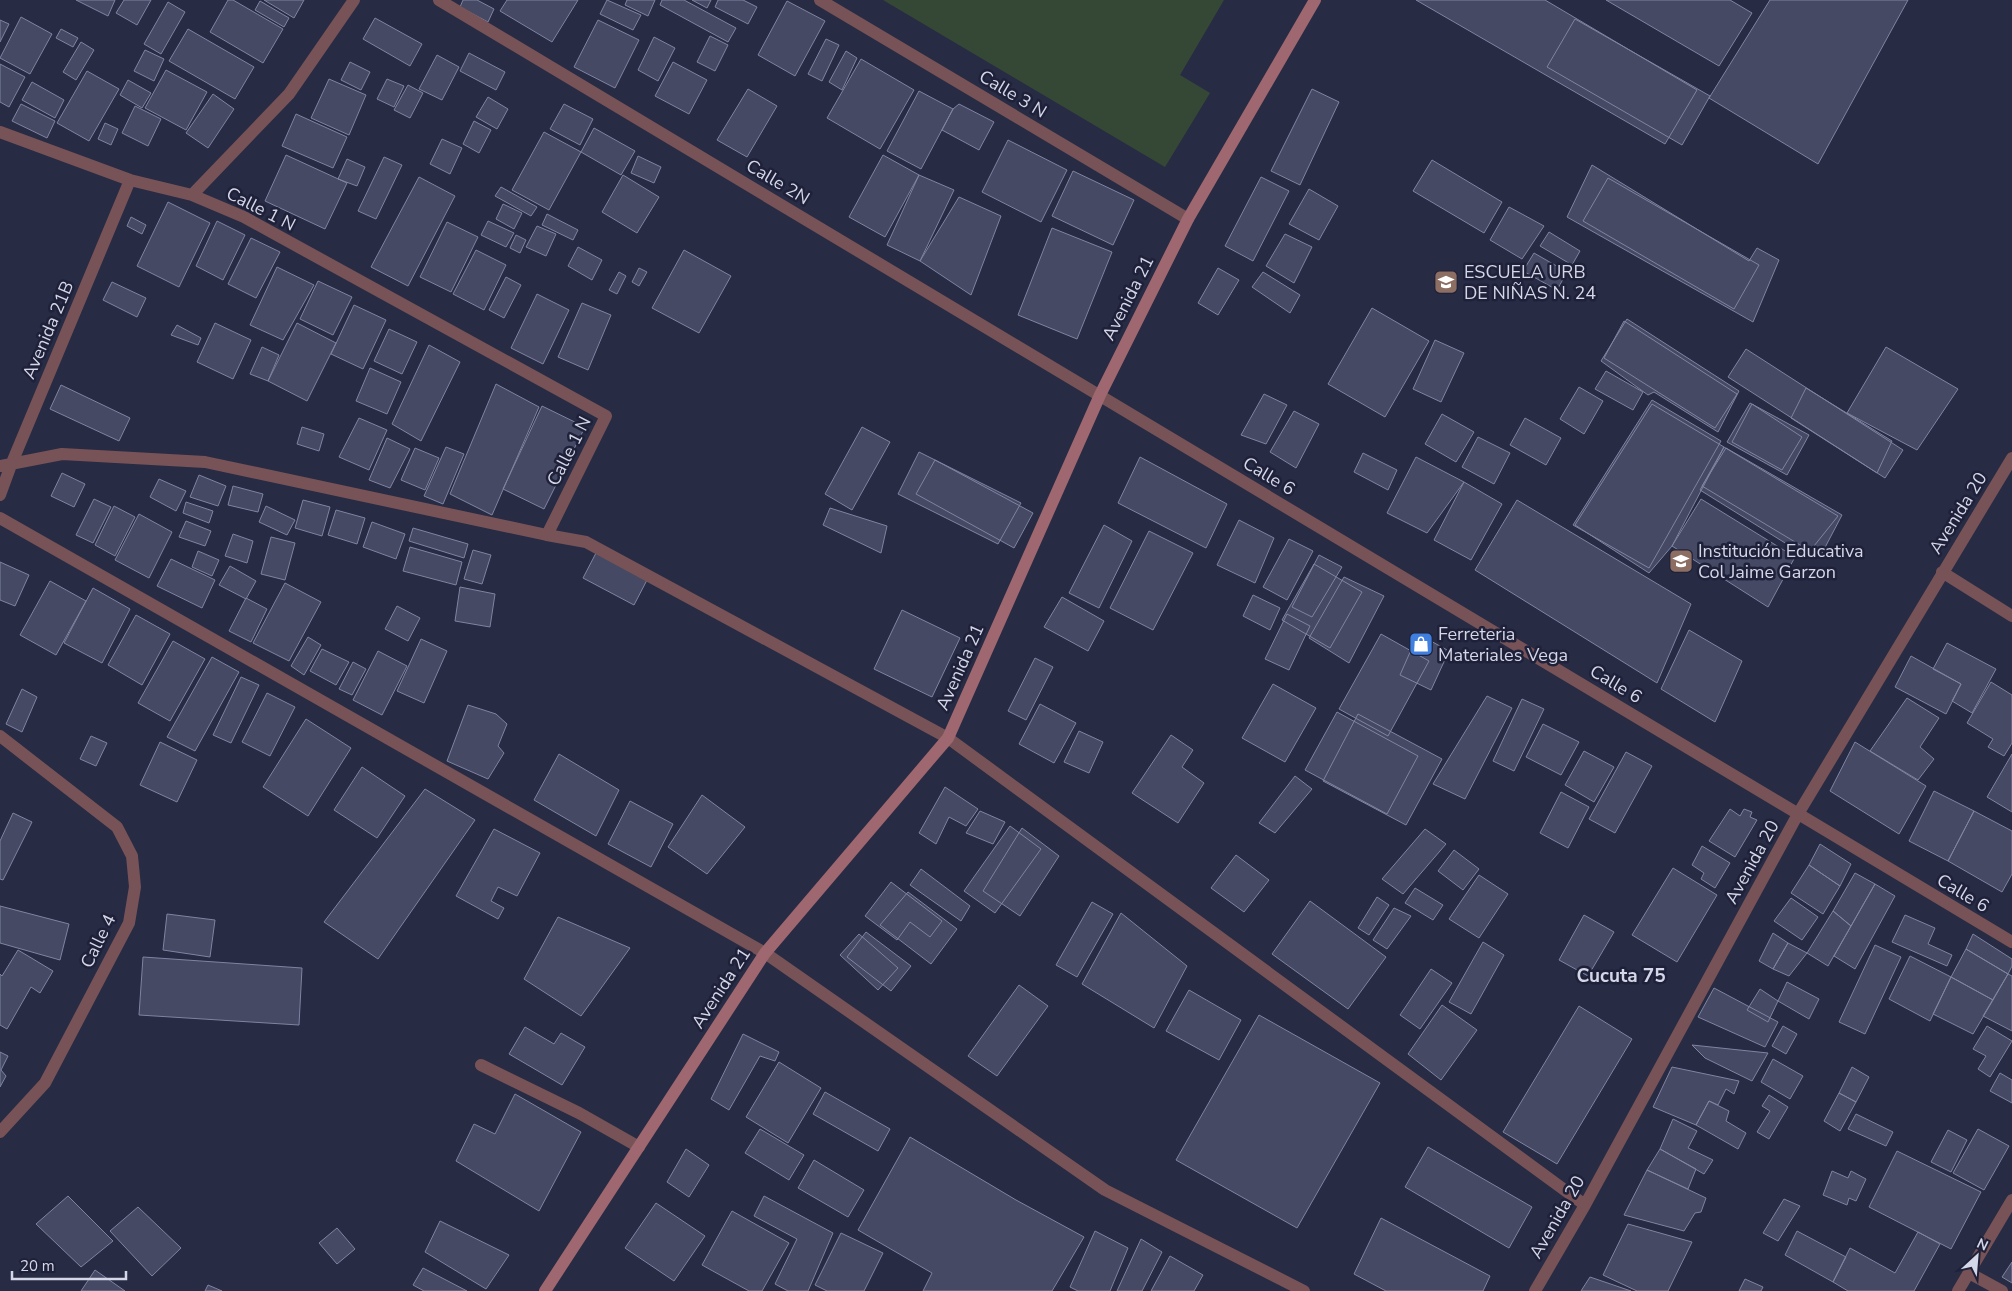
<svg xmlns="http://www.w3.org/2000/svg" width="2012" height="1291" font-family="'Nunito Sans',sans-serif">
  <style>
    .green { fill: #354835 }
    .building { fill: #454964; stroke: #7f84a1 }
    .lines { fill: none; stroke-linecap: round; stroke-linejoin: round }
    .street { stroke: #775357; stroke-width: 12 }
    .secondary { stroke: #9f676f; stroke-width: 12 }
    .labels { text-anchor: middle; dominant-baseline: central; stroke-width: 5; stroke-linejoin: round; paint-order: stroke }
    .street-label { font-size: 18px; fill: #d4d7e7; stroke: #1e2139 }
    .poi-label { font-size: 18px; fill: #d4d7e7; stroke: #1e2139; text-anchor: start }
    .neighbourhood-label { font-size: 19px; font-weight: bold; fill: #d4d7e7; stroke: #1e2139 }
  </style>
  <rect width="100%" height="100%" fill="#282b44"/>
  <path class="green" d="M883,0H1224L1180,75L1210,93L1165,167Z"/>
  <path class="building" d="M76,0H115L108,16Z
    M124,0H151L137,25L116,13Z
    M228,0H233L283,29L263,63L210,32Z
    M264,0H304L294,18Z
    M463,0H477L494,9L488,22L460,7Z
    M507,0H578L552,42L500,11Z
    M607,0L641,15L633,30L600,14Z
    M627,0H655L648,16L625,5Z
    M662,0H684L736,28L728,42L660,5Z
    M692,0H711L707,8Z
    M718,0H743L757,7L748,24L715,7Z
    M1416,0H1545L1697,90L1665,144Z
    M1606,0H1730L1752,13L1719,66Z
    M1770,0H1908L1818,164L1709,98Z
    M260,1L289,18L284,27L255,10Z
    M787,1L825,21L795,76L758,55Z
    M168,2L185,12L161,54L144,44Z
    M21,17L52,34L30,74L0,58Z
    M375,18L422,44L410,66L363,39Z
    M1575,19L1710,96L1682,145L1547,67Z
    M0,20L9,24L0,42Z
    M598,20L639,40L615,88L574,67Z
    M61,29L78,38L73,47L56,38Z
    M188,29L254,67L235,99L169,61Z
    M710,36L728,45L715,71L697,62Z
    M654,37L675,48L658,81L638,70Z
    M826,39L839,45L822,81L808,74Z
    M81,42L94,50L76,80L63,72Z
    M145,50L164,59L154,81L134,71Z
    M846,51L857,58L842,90L829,82Z
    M469,53L505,72L496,90L460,71Z
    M437,55L459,67L442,100L419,89Z
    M861,59L914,90L880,149L827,118Z
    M350,62L370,72L361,90L341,80Z
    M673,62L707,80L689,114L655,96Z
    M0,64L25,77L9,107L0,102Z
    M166,70L207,92L186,130L145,108Z
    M87,71L119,89L89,141L57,123Z
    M329,79L366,95L349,135L311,118Z
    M387,79L404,86L394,107L377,99Z
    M128,80L151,93L142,108L120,95Z
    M32,82L64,100L55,118L22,100Z
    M408,85L423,93L410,118L394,110Z
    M748,89L777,106L747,157L717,140Z
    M1312,89L1339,102L1300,185L1271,171Z
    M919,91L953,109L921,169L887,151Z
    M213,94L234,109L208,148L186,133Z
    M488,97L508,109L497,129L476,117Z
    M21,104L55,121L47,138L12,121Z
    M564,104L593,119L580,145L550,129Z
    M959,104L994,122L979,150L942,130L953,109Z
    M135,106L161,119L148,146L122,133Z
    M296,114L347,137L333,168L282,146Z
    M474,121L491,130L479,153L463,144Z
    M105,123L118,129L111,145L98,139Z
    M594,128L635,151L621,175L581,152Z
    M544,132L581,152L549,210L512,190Z
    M442,139L462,148L450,174L430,164Z
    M1008,140L1067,170L1041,222L982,192Z
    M286,155L347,183L325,229L265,201Z
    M883,155L919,175L885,237L849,217Z
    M638,156L661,167L654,183L631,173Z
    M384,157L402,165L376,219L358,211Z
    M347,159L365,167L357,186L338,179Z
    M1432,160L1502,202L1484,233L1413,191Z
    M1592,165L1749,261L1757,248L1779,260L1753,322L1567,217Z
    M1073,171L1134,200L1113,245L1052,216Z
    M623,175L659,197L637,233L602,212Z
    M919,175L954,190L920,261L887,245Z
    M419,177L455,196L408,286L371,267Z
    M1261,177L1289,191L1253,261L1225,246Z
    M1608,178L1759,265L1734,309L1583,221Z
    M501,187L537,207L531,216L495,196Z
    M1309,189L1338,206L1319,240L1289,224Z
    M959,197L1001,216L971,295L920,261Z
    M168,202L210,223L179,287L137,266Z
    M503,204L522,213L514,229L496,219Z
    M1509,207L1544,226L1522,259L1490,240Z
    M547,214L578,230L573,240L542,225Z
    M131,217L146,225L142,234L127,226Z
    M217,221L245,235L223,280L196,266Z
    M488,221L514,233L506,247L481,235Z
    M447,222L478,237L451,292L420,277Z
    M537,226L556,234L546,256L526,247Z
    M1052,228L1112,252L1077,339L1018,315Z
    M1549,232L1580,251L1572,265L1540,246Z
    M1285,234L1312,247L1294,283L1266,266Z
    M516,235L526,240L520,253L510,248Z
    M251,238L280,252L256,298L228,284Z
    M578,247L602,260L592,280L568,266Z
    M476,250L506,265L484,310L453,294Z
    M684,250L731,276L699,333L652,308Z
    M1534,253L1567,272L1557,290L1523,271Z
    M277,267L314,285L283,340L250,325Z
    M639,268L647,272L639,286L632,282Z
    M1218,268L1239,280L1218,315L1198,303Z
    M619,272L626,276L617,294L609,290Z
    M1263,272L1300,295L1290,313L1252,287Z
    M506,277L521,285L504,318L489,310Z
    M318,281L352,297L333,335L300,319Z
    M112,282L146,298L137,317L103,300Z
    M537,294L569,310L543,364L511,348Z
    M582,303L611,315L588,370L558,357Z
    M354,305L386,320L363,369L331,354Z
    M1372,308L1429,341L1385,417L1328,384Z
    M1627,319L1739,391L1718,432L1654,392L1648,395L1601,361Z
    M1624,321L1737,394L1715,428L1604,358Z
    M215,323L251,340L233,379L197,362Z
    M297,323L336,343L307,401L268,381Z
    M177,325L201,338L198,345L171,335Z
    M389,329L417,342L402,374L374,361Z
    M1435,340L1464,353L1441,402L1413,389Z
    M429,345L460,362L421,441L392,424Z
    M262,347L279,355L268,381L250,374Z
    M1886,347L1958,389L1917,450L1847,413Z
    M1746,349L1903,450L1885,478L1728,377Z
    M370,368L401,382L387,414L356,401Z
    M1606,371L1643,392L1633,410L1595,389Z
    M496,384L539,407L492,515L450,494Z
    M61,385L130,418L119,441L50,409Z
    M1579,387L1603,401L1584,434L1560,419Z
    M1806,388L1892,441L1877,473L1791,418Z
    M1264,394L1287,405L1266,444L1241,435Z
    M1652,400L1721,441L1649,568L1573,525Z
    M1750,403L1809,435L1787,475L1727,442Z
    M1652,404L1724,447L1672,546L1649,573L1575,525Z
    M1752,404L1802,437L1782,470L1732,442Z
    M542,406L585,427L544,509L503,489Z
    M1294,411L1319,424L1296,468L1270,452Z
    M1442,414L1474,432L1456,462L1425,444Z
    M359,418L387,430L369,470L339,457Z
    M1525,418L1561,438L1546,465L1510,445Z
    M302,427L324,434L319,451L297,444Z
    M862,427L890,442L852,510L825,494Z
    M1478,437L1510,453L1494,484L1462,467Z
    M387,438L410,449L390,488L369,480Z
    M446,447L464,454L443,504L424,496Z
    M1724,447L1838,516L1806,556L1700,490Z
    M415,448L439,458L425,490L401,480Z
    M1726,448L1842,515L1820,557L1702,486Z
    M919,452L1021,503L998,544L898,494Z
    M1363,453L1397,470L1388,490L1354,472Z
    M1140,457L1227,504L1206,548L1118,503Z
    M1416,457L1464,482L1427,533L1387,513Z
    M935,460L1033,513L1014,548L916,494Z
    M62,473L85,484L74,507L51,496Z
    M199,475L226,486L218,506L190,497Z
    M159,479L186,491L176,511L150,497Z
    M1464,482L1502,504L1471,560L1434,540Z
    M233,486L263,494L258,512L228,505Z
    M94,499L111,507L93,543L76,535Z
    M1701,499L1795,557L1768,607L1672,546Z
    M303,500L330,507L322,536L295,528Z
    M1517,500L1691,604L1657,683L1475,570Z
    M186,502L213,511L209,523L183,513Z
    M114,506L135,517L115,556L95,545Z
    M266,506L295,520L287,535L259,522Z
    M830,508L887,526L881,553L823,525Z
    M336,510L365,518L357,544L328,535Z
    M139,514L172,532L149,578L115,560Z
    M1239,520L1274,538L1255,583L1217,565Z
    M186,521L211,531L205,546L179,537Z
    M372,522L405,534L396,559L363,547Z
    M1104,525L1132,541L1099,608L1069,593Z
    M413,528L468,544L464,558L409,541Z
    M1149,531L1193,553L1153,630L1110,608Z
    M233,534L253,541L247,563L225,556Z
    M271,537L295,543L285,580L261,574Z
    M1289,539L1313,551L1287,600L1263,587Z
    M410,547L462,562L456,585L403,571Z
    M473,550L491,555L482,584L464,579Z
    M198,551L219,560L212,576L192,567Z
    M596,553L647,580L634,605L583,578Z
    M1319,555L1342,567L1312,617L1292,607Z
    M171,559L215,580L202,608L157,586Z
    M0,562L29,575L15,606L0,600Z
    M1314,564L1362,592L1330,648L1282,620Z
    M230,566L256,581L246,599L219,585Z
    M1344,577L1384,596L1349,663L1309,638Z
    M50,581L86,601L56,655L20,635Z
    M285,583L321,602L289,661L253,643Z
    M460,587L495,594L490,627L455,621Z
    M93,588L130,609L102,663L64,643Z
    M1253,595L1280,608L1270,630L1243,616Z
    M1062,597L1104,621L1088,651L1044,627Z
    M246,598L267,609L251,642L229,631Z
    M397,606L420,618L408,641L385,629Z
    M902,610L960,638L932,697L874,669Z
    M1287,614L1310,626L1289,670L1265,659Z
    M136,615L170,634L142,685L108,665Z
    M1689,630L1742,661L1715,722L1661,689Z
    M1381,634L1429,661L1388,736L1339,709Z
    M1418,634L1449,651L1431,690L1400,675Z
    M308,637L321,645L304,675L291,666Z
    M421,639L447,651L424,703L397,691Z
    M173,641L205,659L170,721L138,703Z
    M1947,643L1996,669L1972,713L1952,701L1961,684L1933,669Z
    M322,649L349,662L336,685L310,671Z
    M378,651L407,666L382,715L353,700Z
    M1911,656L1961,684L1946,714L1895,687Z
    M212,657L239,672L195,751L167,737Z
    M1035,658L1053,667L1026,720L1008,711Z
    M353,662L366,669L352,695L339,689Z
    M241,677L259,685L231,743L213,735Z
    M1991,682L2012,695V743L2004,756L1988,747L1993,739L1967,723Z
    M1273,684L1316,708L1285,762L1242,738Z
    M22,689L37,697L22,732L6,724Z
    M267,693L295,707L270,756L242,742Z
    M1487,696L1512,708L1465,799L1433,784Z
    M1907,698L1939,718L1920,747L1934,759L1918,780L1870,751Z
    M1522,699L1544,709L1514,771L1493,761Z
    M1040,704L1076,723L1054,763L1019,744Z
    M468,705L496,714L507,724L498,746L504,753L488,779L447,761Z
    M1337,712L1418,756L1387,814L1305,770Z
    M1358,714L1442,759L1406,825L1323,781Z
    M306,719L351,748L308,816L263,787Z
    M1543,724L1579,742L1561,775L1526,757Z
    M1079,731L1103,742L1089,773L1064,762Z
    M1171,735L1193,750L1182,767L1204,783L1178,823L1132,793Z
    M91,736L107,743L96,766L80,759Z
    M160,742L197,760L177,802L140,785Z
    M1855,742L1926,786L1899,834L1830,791Z
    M1584,751L1614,767L1594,802L1565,785Z
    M1626,752L1652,766L1615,833L1589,819Z
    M559,754L619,790L596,836L534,800Z
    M2012,754V812L1987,797Z
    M362,767L405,796L377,838L334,810Z
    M1295,776L1312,789L1275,833L1259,823Z
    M945,787L978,809L966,826L949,817L936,844L919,833Z
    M425,789L475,820L378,959L324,922Z
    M1934,791L1974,811L1948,861L1909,841Z
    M1561,792L1589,807L1568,848L1540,833Z
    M702,795L745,827L707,874L668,847Z
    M630,801L673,824L651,867L608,844Z
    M1730,809L1740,816L1744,809L1752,812L1750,817L1757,820L1735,857L1709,841Z
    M980,811L1005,822L993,844L966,833Z
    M1974,811L2012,831V874L2002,892L1948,861Z
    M13,813L32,822L3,880L0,879V841Z
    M1010,826L1041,849L995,913L964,891Z
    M1022,828L1059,856L1020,916L983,891Z
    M494,829L540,853L517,896L498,887L491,901L504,908L498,919L456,896Z
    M1425,829L1446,844L1403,894L1382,879Z
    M1820,844L1851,864L1840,886L1809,865Z
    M1702,846L1730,863L1715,888L1701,879L1704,873L1692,865Z
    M1454,850L1479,869L1463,890L1438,871Z
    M1236,855L1269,880L1244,912L1211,888Z
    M1809,865L1840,886L1823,914L1791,893Z
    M1673,868L1717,895L1677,962L1632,935Z
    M921,869L970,906L961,921L910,885Z
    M1855,873L1875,884L1851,926L1833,911Z
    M1479,875L1508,894L1479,938L1449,919Z
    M891,882L942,921L930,937L910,922L897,940L865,916Z
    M1875,884L1895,896L1855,969L1834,956Z
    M1415,888L1443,905L1433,920L1405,903Z
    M908,892L957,929L931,964L880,925Z
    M1377,897L1389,905L1369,935L1358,928Z
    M1791,898L1818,917L1802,940L1774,921Z
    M1310,901L1386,957L1348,1009L1272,954Z
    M1092,902L1113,914L1077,977L1056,965Z
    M0,906L69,924L60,960L0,943Z
    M1394,908L1411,916L1387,949L1373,940Z
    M1833,911L1851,926L1828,966L1807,953Z
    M1121,913L1187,966L1154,1028L1082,984Z
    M167,914L215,920L210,957L163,950Z
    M1584,915L1614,932L1588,976L1559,960Z
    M1905,915L1935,928L1928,944L1952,955L1947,966L1892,942Z
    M558,917L630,948L581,1016L524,979Z
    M866,932L911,966L891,991L847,957Z
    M1773,933L1788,943L1773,969L1759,961Z
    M859,934L898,968L878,990L840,955Z
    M1973,934L2012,959V966L2008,974L1966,949Z
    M1483,942L1504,955L1471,1014L1449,1002Z
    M1788,943L1807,953L1789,976L1773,969Z
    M1875,945L1901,957L1865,1034L1839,1022Z
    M1966,949L2008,974L1993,1000L1951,977Z
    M18,950L53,971L40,993L31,987L7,1029L0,1025V974L2,976Z
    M1910,956L1951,977L1930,1021L1889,999Z
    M143,957L302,968L299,1025L139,1015Z
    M1431,969L1452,983L1420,1029L1400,1015Z
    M2008,974L2012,976V1031L1983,1016Z
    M1951,977L1993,1000L1973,1034L1933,1014Z
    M1787,982L1819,999L1809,1019L1778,1001Z
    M1019,985L1048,1006L997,1076L968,1056Z
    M1714,988L1778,1022L1765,1047L1698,1017Z
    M1760,989L1778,1001L1768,1022L1747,1010Z
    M1189,990L1241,1020L1219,1060L1166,1031Z
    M1442,1005L1477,1030L1441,1080L1408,1054Z
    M1579,1006L1632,1039L1557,1164L1503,1132Z
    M1259,1015L1380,1083L1297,1228L1176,1160Z
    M1783,1026L1797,1034L1786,1054L1772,1046Z
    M1987,1026L2012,1041L1990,1077L1978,1069L1986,1056L1973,1049Z
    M525,1027L554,1044L561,1033L585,1047L562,1085L509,1054Z
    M743,1034L779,1052L775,1061L760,1056L729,1110L711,1099Z
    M1692,1045L1768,1053L1752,1081L1705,1058Z
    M0,1052L8,1056L1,1070L6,1076L0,1087Z
    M1773,1059L1803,1076L1790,1099L1761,1082Z
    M779,1062L821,1088L788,1143L746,1117Z
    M1672,1067L1739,1081L1734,1094L1726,1089L1718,1105L1709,1101L1696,1125L1653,1107Z
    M1852,1067L1869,1077L1856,1102L1839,1093Z
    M2000,1073L2012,1080V1103L1990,1091Z
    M825,1092L890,1129L878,1151L813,1114Z
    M1839,1093L1856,1102L1840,1131L1824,1121Z
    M515,1094L581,1132L539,1211L456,1161L474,1124L495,1134Z
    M1769,1095L1788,1107L1769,1139L1757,1132L1770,1111L1762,1106Z
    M1709,1101L1729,1111L1726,1121L1746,1133L1738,1149L1696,1125Z
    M1856,1114L1893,1132L1886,1146L1848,1129Z
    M1673,1119L1697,1131L1688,1148L1713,1160L1704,1174L1660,1149Z
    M760,1129L804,1155L789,1180L745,1153Z
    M1978,1129L2009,1146L1984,1190L1953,1173Z
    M1948,1130L1967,1140L1951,1172L1931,1162Z
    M910,1137L1016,1200L1084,1237L1052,1291H923L932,1273L858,1230Z
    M1428,1147L1532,1207L1509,1248L1405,1187Z
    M686,1149L709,1165L689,1197L667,1182Z
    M1660,1149L1696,1169L1688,1189L1647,1170Z
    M1897,1151L1981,1192L1951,1249L1869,1207Z
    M814,1160L864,1190L848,1217L798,1188Z
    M1647,1170L1706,1198L1701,1212L1695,1213L1684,1231L1624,1215Z
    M1832,1171L1848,1178L1851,1171L1866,1179L1856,1201L1849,1198L1847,1205L1823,1195Z
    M68,1196L113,1241L81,1267L36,1224Z
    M764,1196L833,1233L808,1291H788L775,1284L797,1239L754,1216Z
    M1784,1199L1800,1206L1778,1241L1763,1233Z
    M656,1203L705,1236L674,1281L625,1248Z
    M138,1207L181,1248L152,1276L110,1231Z
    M732,1211L789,1243L762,1291H749L702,1265Z
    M1381,1218L1490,1276L1483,1291H1386L1354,1274Z
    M440,1221L509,1255L486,1289L425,1252Z
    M1628,1224L1692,1242L1668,1291H1637L1603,1275Z
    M337,1228L355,1249L337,1264L319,1243Z
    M1095,1231L1128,1248L1110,1291H1078L1070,1287Z
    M1797,1231L1846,1257L1833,1282L1785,1255Z
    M1918,1232L1940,1244L1914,1291H1848L1833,1282L1850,1248L1895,1273Z
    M841,1233L883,1253L864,1291H827L815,1285Z
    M1141,1239L1162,1252L1142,1291H1117Z
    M1170,1256L1203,1275L1194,1291H1151Z
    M2012,1262V1283L2002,1277Z
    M423,1268L467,1291H424L413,1285Z
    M95,1270L125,1291H81Z
    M1590,1277L1631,1291H1581Z
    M1745,1279L1763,1287L1761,1291H1739Z
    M208,1285L222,1291H205Z"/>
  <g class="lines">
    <path class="street" d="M439,0L2012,942
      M820,0L1188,219
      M0,132L130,180L192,195L244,217L606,416L547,535
      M192,195L289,94L354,0
      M0,466L62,454L205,462L547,535L586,542L948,738L1585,1205
      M0,495L11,465L130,180
      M0,518L765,953L1105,1190L1304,1291
      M1942,572L2012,616
      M0,736L117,827L132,856L135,887L129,923L45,1083L0,1132
      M481,1065L579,1113L639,1147
      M1969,1273L2002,1291
      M1535,1291L1585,1205L1798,814L2012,458
      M1958,1291L2012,1200"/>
    <path class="secondary" d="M545,1291L765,953L948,738L1100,395L1188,219L1315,0"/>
  </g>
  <defs>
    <g id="school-square" transform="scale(1.25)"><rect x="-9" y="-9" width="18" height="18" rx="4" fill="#8d6e63" stroke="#1e2139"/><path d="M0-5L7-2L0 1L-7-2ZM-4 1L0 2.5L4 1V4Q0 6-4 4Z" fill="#fff"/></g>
    <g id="shop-square" transform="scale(1.25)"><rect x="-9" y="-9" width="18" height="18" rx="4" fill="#3f7fe0" stroke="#1e2139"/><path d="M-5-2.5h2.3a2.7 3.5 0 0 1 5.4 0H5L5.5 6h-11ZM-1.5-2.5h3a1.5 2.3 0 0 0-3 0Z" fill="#fff"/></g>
  </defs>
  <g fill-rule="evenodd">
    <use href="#school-square" x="1446" y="282"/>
    <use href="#school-square" x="1681" y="561"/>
    <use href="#shop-square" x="1421" y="644"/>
  </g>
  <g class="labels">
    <g class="street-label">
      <text transform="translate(1013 94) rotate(31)">Calle 3 N</text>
      <text transform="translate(778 182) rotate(31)">Calle 2N</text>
      <text transform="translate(261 209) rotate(27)">Calle 1 N</text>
      <text transform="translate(1128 298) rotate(-63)">Avenida 21</text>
      <text transform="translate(48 330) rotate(-67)">Avenida 21B</text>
      <text transform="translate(569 451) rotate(-63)">Calle 1 N</text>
      <text transform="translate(1269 476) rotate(31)">Calle 6</text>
      <text transform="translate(1958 513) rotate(-58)">Avenida 20</text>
      <text transform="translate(960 667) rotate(-66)">Avenida 21</text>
      <text transform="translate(1616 684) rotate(31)">Calle 6</text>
      <text transform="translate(1752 862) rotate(-61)">Avenida 20</text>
      <text transform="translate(1963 893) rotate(31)">Calle 6</text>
      <text transform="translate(98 941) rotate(-64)">Calle 4</text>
      <text transform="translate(721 988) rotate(-57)">Avenida 21</text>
      <text transform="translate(1557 1217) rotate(-60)">Avenida 20</text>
    </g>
    <g class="poi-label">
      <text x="1464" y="272">ESCUELA URB<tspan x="1464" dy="21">DE NIÑAS N. 24</tspan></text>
      <text x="1698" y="551">Institución Educativa<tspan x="1698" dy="21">Col Jaime Garzon</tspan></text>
      <text x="1438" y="634">Ferreteria<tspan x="1438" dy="21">Materiales Vega</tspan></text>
    </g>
    <g class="neighbourhood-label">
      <text x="1621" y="976">Cucuta 75</text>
    </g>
  </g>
  <g transform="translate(1977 1256) rotate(26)" stroke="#1e2139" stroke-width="4" paint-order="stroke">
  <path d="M0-4L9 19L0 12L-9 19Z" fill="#d4d7e7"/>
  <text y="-8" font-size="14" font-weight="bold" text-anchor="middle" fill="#d4d7e7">N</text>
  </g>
  <path d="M12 1271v8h114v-8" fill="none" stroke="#d4d7e7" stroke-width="2.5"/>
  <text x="20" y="1271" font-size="15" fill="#d4d7e7" stroke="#1e2139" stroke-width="4" paint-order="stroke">20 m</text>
</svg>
